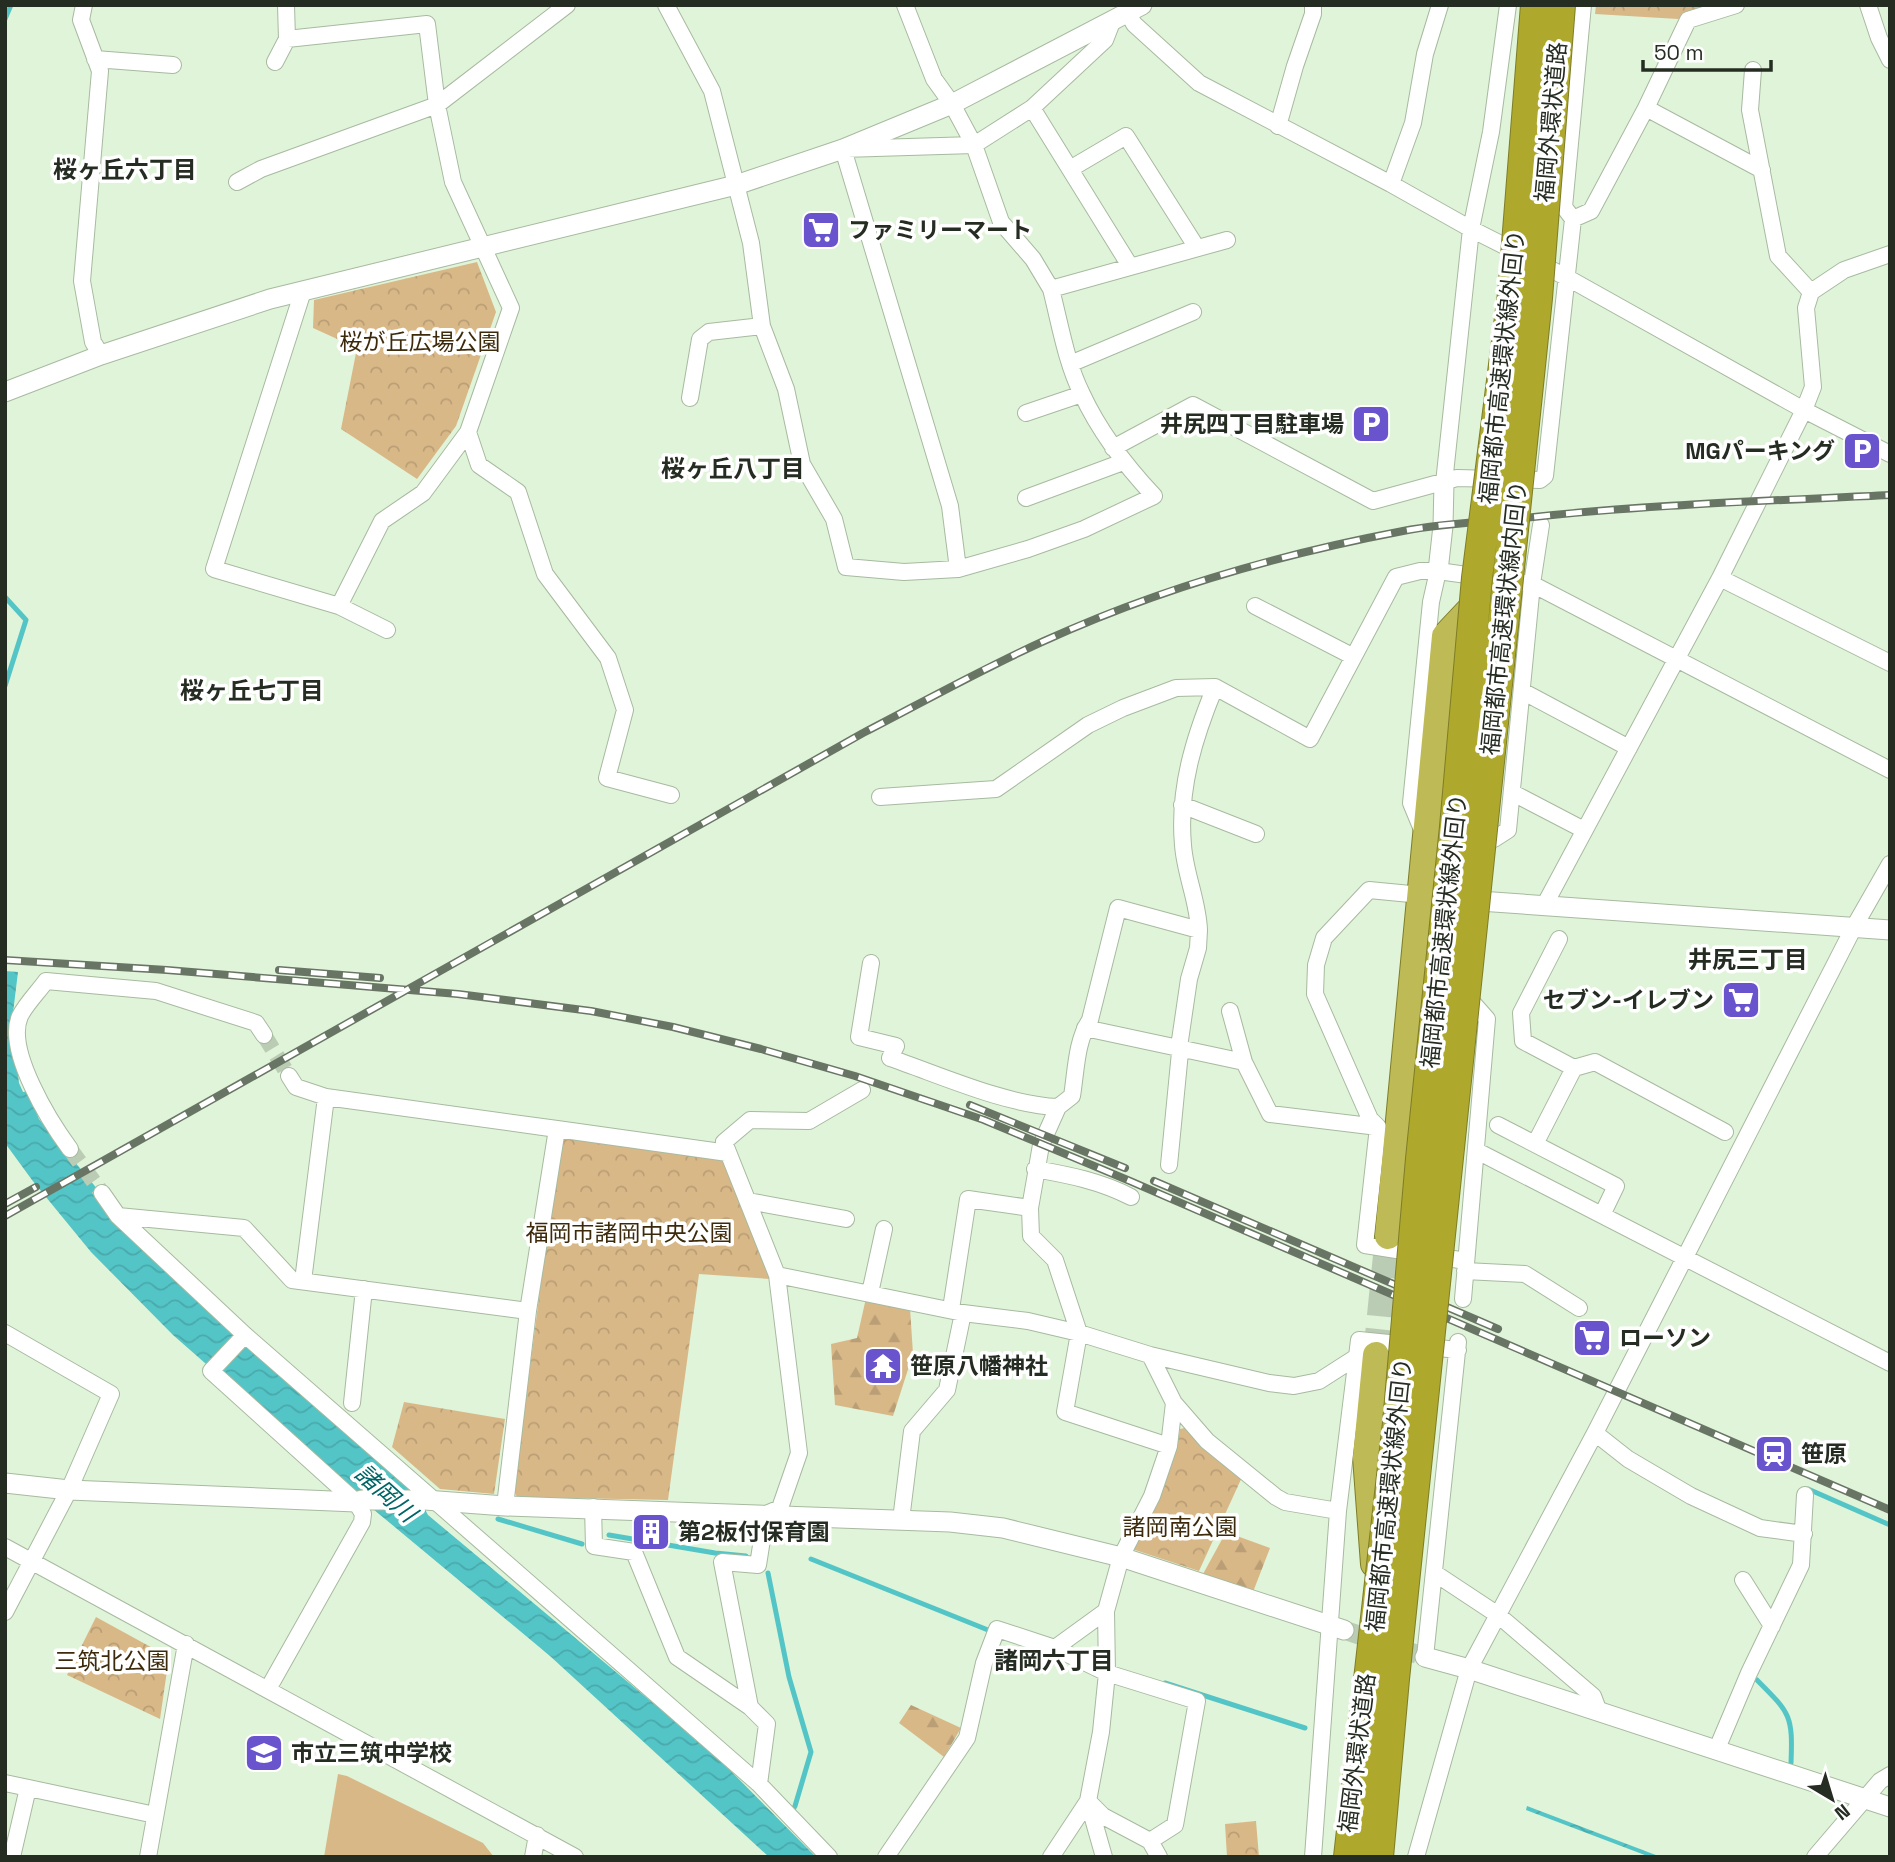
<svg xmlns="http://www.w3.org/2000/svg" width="1895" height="1862" font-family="'Space Grotesk','Noto Sans JP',sans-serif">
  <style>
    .green { fill: #d9b888 }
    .forest { fill: url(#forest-firs) }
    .park { fill: url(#park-crowns) }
    .water { fill: url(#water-waves) }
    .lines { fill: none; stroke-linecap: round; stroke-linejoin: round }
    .stream { stroke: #54c5c7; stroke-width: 5 }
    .minor-tunnel { stroke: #bbccb4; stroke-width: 16; stroke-dasharray: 16 8; stroke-linecap: butt }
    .tertiary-tunnel { stroke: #bbccb4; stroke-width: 19; stroke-dasharray: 19 10; stroke-linecap: butt }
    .trunk-tunnel { stroke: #bbccb4; stroke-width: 26; stroke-dasharray: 26 13; stroke-linecap: butt }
    .minor-casing { stroke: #a7baa0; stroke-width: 18 }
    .tertiary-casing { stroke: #a7baa0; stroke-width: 21 }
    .trunk-casing { stroke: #7e7d28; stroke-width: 28 }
    .minor { stroke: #fff; stroke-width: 16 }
    .tertiary { stroke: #fff; stroke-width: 19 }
    .trunk { stroke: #beba56; stroke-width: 26 }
    .rail-casing { stroke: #697564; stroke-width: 8 }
    .rail { stroke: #fff; stroke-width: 5; stroke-dasharray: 16; stroke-linecap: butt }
    .motorway-bridge-casing { stroke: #7e7d28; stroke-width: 32; stroke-linecap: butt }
    .motorway-bridge { stroke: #aea92c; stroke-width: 30 }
    .labels { text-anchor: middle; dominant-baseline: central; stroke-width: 7; stroke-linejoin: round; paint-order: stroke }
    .street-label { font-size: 23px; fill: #252c22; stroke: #fff }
    .poi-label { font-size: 23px; font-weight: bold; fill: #252c22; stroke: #fff; text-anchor: start }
    .park-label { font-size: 23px; fill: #3c2a0b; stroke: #fff }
    .neighbourhood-label { font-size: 24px; font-weight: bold; fill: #252c22; stroke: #fff }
    .water-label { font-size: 24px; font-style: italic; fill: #006567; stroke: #fff }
  </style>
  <defs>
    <pattern id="forest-firs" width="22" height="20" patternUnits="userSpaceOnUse" patternTransform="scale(1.75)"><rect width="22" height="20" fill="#d9b888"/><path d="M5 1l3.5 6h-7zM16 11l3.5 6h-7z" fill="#ba9e75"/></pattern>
    <pattern id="park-crowns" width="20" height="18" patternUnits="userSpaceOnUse" patternTransform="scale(1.75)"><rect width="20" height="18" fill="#d9b888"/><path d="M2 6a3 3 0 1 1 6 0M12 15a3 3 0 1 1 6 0" fill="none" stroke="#ba9e75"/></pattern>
    <pattern id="water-waves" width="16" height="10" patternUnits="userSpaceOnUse" patternTransform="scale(1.75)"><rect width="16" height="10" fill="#54c5c7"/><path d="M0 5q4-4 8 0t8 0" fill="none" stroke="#49a9ab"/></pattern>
  </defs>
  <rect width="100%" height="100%" fill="#e0f4d9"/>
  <path class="green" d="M338,1774L347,1776L483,1843L494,1857H324Z"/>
  <path class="forest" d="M866,1298L910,1308L913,1354L893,1416L835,1405L831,1344L857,1338Z
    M1226,1532L1270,1548L1253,1592L1203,1574Z
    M911,1705L961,1728L944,1757L899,1723Z"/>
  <path class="park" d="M1596,5H1703L1704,7L1678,19L1595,14Z
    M477,262L496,312L456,426L417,479L341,429L357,348L313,328L314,300Z
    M567,1138L718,1156L726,1162L770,1269V1279L699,1274L668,1500L517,1497L514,1491L559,1143Z
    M404,1402L505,1419L494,1494L440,1489L392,1447Z
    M1189,1427L1243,1475L1199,1571L1135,1550L1133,1544C1153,1507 1175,1471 1180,1429Z
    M96,1617L169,1657L160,1719L67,1675Z
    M1256,1821L1259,1857H1227L1225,1824Z"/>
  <path class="water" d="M5,971L18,972L12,1021L19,1083L23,1092L28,1091L39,1119L139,1239L413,1487L428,1515L714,1754L816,1857H769L550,1656L349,1489L173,1335L91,1252L32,1180L5,1143Z
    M1527,1806L1661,1857H1650L1526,1810Z"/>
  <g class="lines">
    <path class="stream" d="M5,19L11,5
      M5,597L26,620L5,686
      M1808,1489L1890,1525
      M498,1519L582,1544
      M609,1535L715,1553L746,1556
      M811,1559L988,1630
      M768,1573L789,1677L811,1752L795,1806L791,1813
      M1757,1680C1790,1713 1793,1715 1791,1763
      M1165,1683L1305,1728"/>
    <path class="minor-tunnel" d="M264,1035L289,1076
      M70,1149L102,1193"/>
    <path class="tertiary-tunnel" d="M1344,1630L1425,1657"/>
    <path class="trunk-tunnel" d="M1376,1355L1388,1236"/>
    <g class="minor-casing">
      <path id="minor" d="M84,5L81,20L100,71L82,281L93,342L101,355
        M666,5L712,91L751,243L762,326
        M905,5L934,79L952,104L974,145L1001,222L1033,259L1051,289
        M1868,5L1879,38L1890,60
        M1128,13L1134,24L1199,83L1391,184L1471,229L1566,277L1804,410L1720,578L1544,906
        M287,39L427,24L437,105
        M95,59L173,65
        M275,62L287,39L286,5
        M1753,70L1750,110L1778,256L1811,292
        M437,105L567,5
        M1032,108L1130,266
        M1646,108L1762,170
        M1278,126L1295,66L1313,14V5
        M1070,169L1126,136L1197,248
        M237,182L261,169L437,105L453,182L511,308L468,432L423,493L382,521L339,606
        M1391,184L1413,123L1425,54L1440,5
        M1573,219L1564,207L1583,5
        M1890,254L1844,270L1811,292L1806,308L1813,387L1804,410L1890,454
        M303,291L214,569L339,606L387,630
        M1070,364L1193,312
        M690,398L700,339L709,332L762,326L786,389L802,464L834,519L846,567L904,572L958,569L1028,549L1084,529L1154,496C1125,465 1100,433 1082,394C1066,362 1060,324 1051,289L1227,240
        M1026,413L1082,394
        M468,432L479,465L518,492L545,574L608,658L625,710L607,778L671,795
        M1113,448L1193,405L1373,501L1457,478L1540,480L1545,476L1573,219L1591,211L1646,108L1688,20L1736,5
        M1444,483L1471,229L1491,132L1508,5
        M1026,498L1123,462
        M958,569L950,506L843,149L974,145L1032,108L1105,40L1112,22
        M1720,578L1890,663
        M1255,606L1352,656
        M1522,691L1629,748
        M1513,793L1584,830
        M880,797L996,789L1088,725L1123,708L1176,688L1215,687L1310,739L1396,577L1420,571H1438L1532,584L1890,770
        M1182,805L1256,834
        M1423,832L1411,803L1431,602L1438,571
        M1494,839L1508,830L1532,584L1541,525
        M1421,895L1369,890L1324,938L1316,965L1315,994L1370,1119L1378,1127L1365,1245L1466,1261
        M1559,939L1521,1013L1523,1041L1574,1068L1595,1062L1725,1132
        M871,963L859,1037L896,1046L890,1058C940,1075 1006,1105 1058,1107
        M1230,1011L1244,1062
        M1085,1028L1244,1062L1270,1114L1378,1127
        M289,1076L296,1087L326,1097L557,1129
        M1498,1125L1616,1186L1602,1215
        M1535,1144L1574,1068
        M70,1149C50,1122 5,1050 20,1016C26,1004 38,992 46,981L156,991L256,1023L264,1035
        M1477,1151L1890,1363
        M1169,1165L1180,1052L1179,1047L1189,979L1198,948L1199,930
        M1035,1169C1069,1175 1100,1181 1131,1197
        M102,1193L118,1216L245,1335L759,1784L829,1857
        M748,1201L846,1219
        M118,1216L244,1228L292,1280L528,1311
        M1465,1271L1525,1274L1579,1308
        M777,1275L963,1313L1028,1321L1079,1333L1150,1355L1174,1403L1169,1446
        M303,1281L326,1097
        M870,1293L884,1229
        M1463,1299L1487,1019L1464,993
        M951,1309L968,1199L1030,1208
        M5,1333L111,1394L69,1490L5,1612
        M244,1336L211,1371L356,1502L363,1514L362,1522L268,1689
        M1150,1355L1269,1383L1294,1386L1319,1381L1358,1356
        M352,1403L364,1289
        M1174,1403L1207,1441L1276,1497L1285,1502L1338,1511
        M1595,1433L1628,1459L1691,1496L1760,1528L1804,1534
        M505,1506L528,1311L557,1129L728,1153
        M593,1507L594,1546L634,1552L677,1657L750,1707L767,1724L759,1784
        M901,1520L912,1431L947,1390L963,1313
        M5,1547L575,1857
        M1436,1574L1498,1615L1593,1696L1599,1712
        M1743,1580L1772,1626
        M1055,1648L1106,1611
        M1425,1657L1458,1342
        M750,1707L722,1562L758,1565L766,1514L780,1508L799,1453L777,1275L724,1142L750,1120L809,1121L862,1090
        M1716,1751L1749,1673L1801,1565L1805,1495
        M5,1783L155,1815
        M12,1857L28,1788
        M148,1857L186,1644
        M533,1857L537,1835
        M886,1857L967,1738L984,1663L997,1629L1055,1648L1107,1673L1197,1701L1175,1825L1150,1841
        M1051,1857L1088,1801L1103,1816L1150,1841L1159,1857
        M1104,1857L1088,1801L1101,1732L1107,1673L1106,1611L1121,1557L1152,1496L1169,1446L1065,1412L1079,1333L1055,1260L1031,1236L1030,1208L1041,1145L1058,1107L1072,1096C1076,1072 1076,1041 1090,1020L1118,908L1199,930C1198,901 1185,874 1183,845C1178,789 1194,738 1215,687
        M1313,1857L1338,1511L1359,1340L1458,1350
        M1416,1857L1469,1669L1595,1433L1854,927L1890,864
        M1815,1857L1880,1781L1890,1775"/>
    </g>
    <g class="tertiary-casing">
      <path id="tertiary" d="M5,392L101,355L270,299L736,185L843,149L952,104L1142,5
        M1438,571L1443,526L1444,483
        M1465,900L1890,930
        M5,1483L69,1490L356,1502L362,1500H425L505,1506L950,1522L1003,1528L1121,1557L1344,1630
        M1425,1657L1469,1669L1890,1807"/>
    </g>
    <g class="trunk-casing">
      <path id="trunk" d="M1388,1236L1445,636L1477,602
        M1374,1564L1366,1457L1376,1355"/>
    </g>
    <use href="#minor" class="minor"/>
    <use href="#tertiary" class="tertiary"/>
    <use href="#trunk" class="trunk"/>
    <g class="rail-casing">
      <path id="rail" d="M5,960L167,970L458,994L591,1011L673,1027L761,1049L855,1076L984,1120L1130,1181L1890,1510
        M279,970L380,978
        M970,1105L1125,1168
        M1154,1181L1498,1329
        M5,1204L36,1187
        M5,1216L863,733C923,702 982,669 1044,641C1158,589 1281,554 1403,531C1439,524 1478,522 1515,519C1639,505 1765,501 1890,495"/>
    </g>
    <use href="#rail" class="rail"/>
    <g class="motorway-bridge-casing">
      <path id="motorway-bridge" d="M1349,1857L1398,1423L1421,1159L1455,827L1477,578L1513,294L1536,5
        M1378,1857L1394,1679L1537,298L1560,5"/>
    </g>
    <use href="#motorway-bridge" class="motorway-bridge"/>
  </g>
  <defs>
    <g id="supermarket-square" transform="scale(2.0125)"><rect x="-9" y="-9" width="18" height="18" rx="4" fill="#6954cd" stroke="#fff"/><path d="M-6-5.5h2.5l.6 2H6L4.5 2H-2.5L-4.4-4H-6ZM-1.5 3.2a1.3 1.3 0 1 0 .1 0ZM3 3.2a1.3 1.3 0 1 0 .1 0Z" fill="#fff"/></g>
    <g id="parking-square" transform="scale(2.0125)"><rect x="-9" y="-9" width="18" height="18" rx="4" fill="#6954cd" stroke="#fff"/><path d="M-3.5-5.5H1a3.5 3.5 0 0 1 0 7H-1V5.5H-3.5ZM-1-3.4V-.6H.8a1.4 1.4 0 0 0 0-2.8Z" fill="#fff"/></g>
    <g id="temple-square" transform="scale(2.0125)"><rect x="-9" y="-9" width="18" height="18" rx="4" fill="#6954cd" stroke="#fff"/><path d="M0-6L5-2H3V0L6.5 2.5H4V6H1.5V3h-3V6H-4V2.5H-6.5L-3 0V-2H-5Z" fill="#fff"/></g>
    <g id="station-square" transform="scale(2.0125)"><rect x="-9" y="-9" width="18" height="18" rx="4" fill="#6954cd" stroke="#fff"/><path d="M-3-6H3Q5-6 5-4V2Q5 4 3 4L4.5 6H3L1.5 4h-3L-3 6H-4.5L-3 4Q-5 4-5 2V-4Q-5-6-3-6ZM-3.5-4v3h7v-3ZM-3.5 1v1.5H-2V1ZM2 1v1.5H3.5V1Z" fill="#fff"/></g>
    <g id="building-square" transform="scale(2.0125)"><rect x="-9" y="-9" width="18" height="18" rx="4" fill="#6954cd" stroke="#fff"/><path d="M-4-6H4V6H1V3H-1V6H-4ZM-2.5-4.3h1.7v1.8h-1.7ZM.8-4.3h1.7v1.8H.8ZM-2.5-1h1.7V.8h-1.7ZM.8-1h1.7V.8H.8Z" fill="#fff"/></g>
    <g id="school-square" transform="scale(2.0125)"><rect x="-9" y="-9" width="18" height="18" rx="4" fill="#6954cd" stroke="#fff"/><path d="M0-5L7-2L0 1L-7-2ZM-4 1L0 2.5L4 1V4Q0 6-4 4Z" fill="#fff"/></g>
  </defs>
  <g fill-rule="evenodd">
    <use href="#supermarket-square" x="821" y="230"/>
    <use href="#parking-square" x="1371" y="424"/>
    <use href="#parking-square" x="1862" y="451"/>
    <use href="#supermarket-square" x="1741" y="1000"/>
    <use href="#supermarket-square" x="1592" y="1338"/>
    <use href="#temple-square" x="883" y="1366"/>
    <use href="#station-square" x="1774" y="1454"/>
    <use href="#building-square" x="651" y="1532"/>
    <use href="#school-square" x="264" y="1753"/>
  </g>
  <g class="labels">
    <g class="street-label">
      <text transform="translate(1551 122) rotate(-85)">福岡外環状道路</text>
      <text transform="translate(1502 367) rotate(-84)">福岡都市高速環状線外回り</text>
      <text transform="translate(1504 618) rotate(-84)">福岡都市高速環状線内回り</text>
      <text transform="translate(1444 931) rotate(-84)">福岡都市高速環状線外回り</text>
      <text transform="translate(1389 1495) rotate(-84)">福岡都市高速環状線外回り</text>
      <text transform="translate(1357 1753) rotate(-83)">福岡外環状道路</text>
    </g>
    <g class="poi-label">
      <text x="848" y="230">ファミリーマート</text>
      <text x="1344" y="424" text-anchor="end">井尻四丁目駐車場</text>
      <text x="1835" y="451" text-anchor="end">MGパーキング</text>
      <text x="1714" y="1000" text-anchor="end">セブン-イレブン</text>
      <text x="1619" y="1338">ローソン</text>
      <text x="910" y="1366">笹原八幡神社</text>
      <text x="1801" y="1454">笹原</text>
      <text x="678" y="1532">第2板付保育園</text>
      <text x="291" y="1753">市立三筑中学校</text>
    </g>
    <g class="park-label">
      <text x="420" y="342">桜が丘広場公園</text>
      <text x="629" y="1233">福岡市諸岡中央公園</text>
      <text x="1180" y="1527">諸岡南公園</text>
      <text x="112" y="1661">三筑北公園</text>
    </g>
    <g class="neighbourhood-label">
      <text x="125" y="169">桜ヶ丘六丁目</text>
      <text x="733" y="468">桜ヶ丘八丁目</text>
      <text x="252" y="690">桜ヶ丘七丁目</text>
      <text x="1748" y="959">井尻三丁目</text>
      <text x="1054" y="1660">諸岡六丁目</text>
    </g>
    <g class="water-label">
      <text transform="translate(386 1493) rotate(42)">諸岡川</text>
    </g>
  </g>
  <rect width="1895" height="1862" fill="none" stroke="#252c22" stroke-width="14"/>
  <g transform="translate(1832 1799) rotate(142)" stroke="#ffffff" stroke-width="5" paint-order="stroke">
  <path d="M0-5L12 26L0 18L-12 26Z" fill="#252c22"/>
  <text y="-10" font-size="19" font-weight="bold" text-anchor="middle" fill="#252c22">N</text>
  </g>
  <path d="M1643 60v10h128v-10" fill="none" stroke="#252c22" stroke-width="3.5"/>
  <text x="1654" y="60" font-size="21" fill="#252c22" stroke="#ffffff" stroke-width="5" paint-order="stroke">50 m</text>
</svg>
